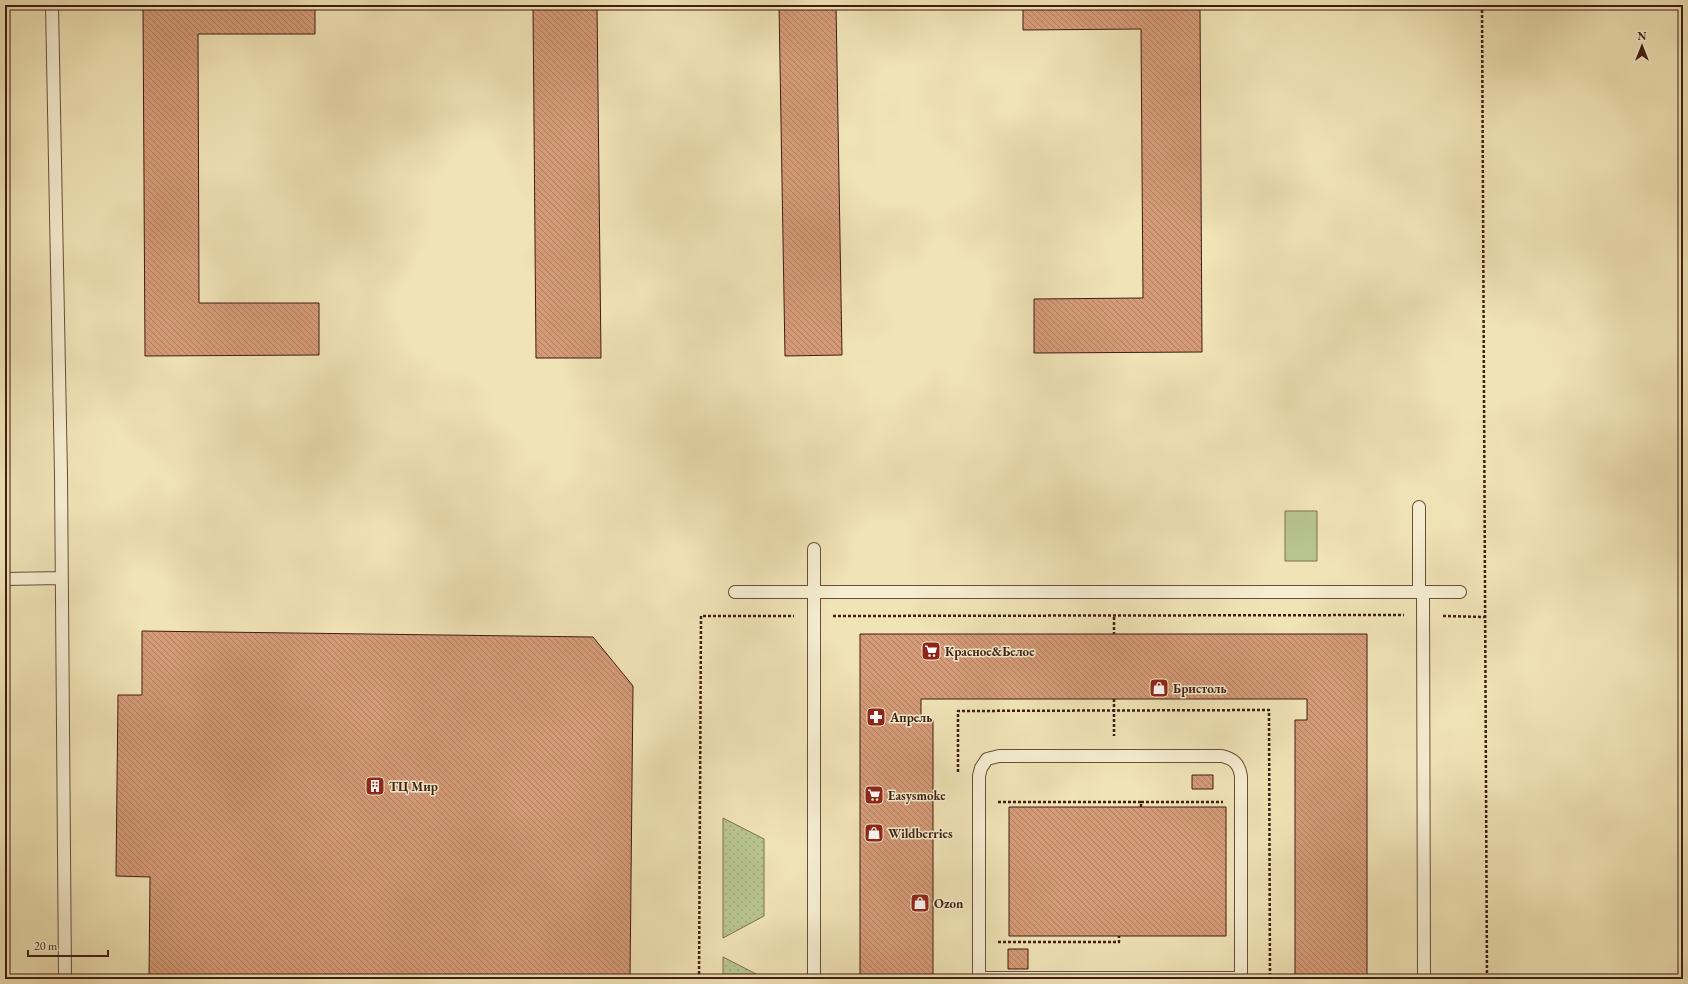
<svg xmlns="http://www.w3.org/2000/svg" width="1688" height="984" font-family="'EB Garamond',serif">
  <style>
    .green { fill: #b8c48e; stroke: #7c7050 }
    .forest { fill: url(#forest-firs); stroke: #7c7050 }
    .park { fill: url(#park-dots); stroke: #7c7050 }
    .building { fill: url(#building-back-hatch); stroke: #3f1d11 }
    .lines { fill: none; stroke-linecap: round; stroke-linejoin: round }
    .service-casing { stroke: #6b4e3a; stroke-width: 14 }
    .path { stroke: #3f1d11; stroke-width: 2.5; stroke-dasharray: 3 2; stroke-linecap: butt }
    .service { stroke: #f5edd0; stroke-width: 12 }
    .labels { text-anchor: middle; dominant-baseline: central; stroke-width: 3; stroke-linejoin: round; paint-order: stroke }
    .poi-label { font-size: 13px; font-weight: bold; fill: #3f1d11; stroke: #f5edd0; text-anchor: start }
  </style>
  <defs>
    <pattern id="forest-firs" width="22" height="20" patternUnits="userSpaceOnUse"><rect width="22" height="20" fill="#b8c48e"/><path d="M5 1l3.5 6h-7zM16 11l3.5 6h-7z" fill="#9fa879"/></pattern>
    <pattern id="park-dots" width="8" height="8" patternUnits="userSpaceOnUse"><rect width="8" height="8" fill="#b8c48e"/><path d="M2 2h.1M6 6h.1" fill="none" stroke="#9fa879" stroke-width="1.8" stroke-linecap="round"/></pattern>
    <pattern id="building-back-hatch" width="6" height="6" patternUnits="userSpaceOnUse"><rect width="6" height="6" fill="#d59b78"/><path d="M-1 5l2 2M0 0l6 6M5-1l2 2" fill="none" stroke="#ae7e61"/></pattern>
  </defs>
  <rect width="100%" height="100%" fill="#f0e3b6"/>
  <filter id="stains"><feTurbulence type="fractalNoise" baseFrequency=".005" numOctaves="4"/><feColorMatrix values="0 0 0 0 .2 0 0 0 0 .09 0 0 0 0 .02 0 0 0 .5 -.17"/></filter>
  <radialGradient id="worn" r=".72"><stop offset=".6" stop-color="#630" stop-opacity="0"/><stop offset="1" stop-color="#630" stop-opacity=".3"/></radialGradient>
  <path class="green" d="M1285,511H1317V561H1285Z"/>
  <path class="forest" d="M5,568L8,979H5Z"/>
  <path class="park" d="M723,818L764,839V916L723,938Z
    M723,957L764,978V979H723Z"/>
  <path class="building" d="M143,5H315V34H198L199,303H319V355L145,356Z
    M533,5H597L601,358H536Z
    M779,5H836L842,355L785,356Z
    M1023,5H1200L1202,352L1034,353V299L1143,298L1141,29L1023,30Z
    M142,631L593,637L633,686L630,979H149L150,877L116,876L118,695H142Z
    M860,634H1367V979H1295V720H1307V699H921V720H933V979H860Z
    M1192,775H1213V789H1192Z
    M1009,807H1226V936H1009Z
    M1008,949H1028V969H1008Z"/>
  <g class="lines">
    <g class="service-casing">
      <path id="service" d="M52,5L61,475L65,979
        M1419,507V592
        M814,549V979
        M5,579L61,578
        M735,592H1460
        M1423,592L1424,979
        M979,978H1241
        M979,979V776L981,768L987,759L999,756H1222C1234,759 1239,764 1241,776V979"/>
    </g>
    <path class="path" d="M1482,5L1487,979
      M833,616L1404,615
      M1443,616L1485,617
      M1114,617V634
      M1114,699V736
      M958,772V711L1269,710L1270,979
      M998,802H1141
      M1141,807V802H1223
      M998,942H1119V936
      M699,979L701,616H794"/>
    <use href="#service" class="service"/>
  </g>
  <defs>
    <g id="supermarket-square" transform="scale(1)"><rect x="-9" y="-9" width="18" height="18" rx="4" fill="#8f2418" stroke="#f5edd0"/><path d="M-6-5.5h2.5l.6 2H6L4.5 2H-2.5L-4.4-4H-6ZM-1.5 3.2a1.3 1.3 0 1 0 .1 0ZM3 3.2a1.3 1.3 0 1 0 .1 0Z" fill="#fff"/></g>
    <g id="shop-square" transform="scale(1)"><rect x="-9" y="-9" width="18" height="18" rx="4" fill="#8f2418" stroke="#f5edd0"/><path d="M-5-2.5h2.3a2.7 3.5 0 0 1 5.4 0H5L5.5 6h-11ZM-1.5-2.5h3a1.5 2.3 0 0 0-3 0Z" fill="#fff"/></g>
    <g id="pharmacy-square" transform="scale(1)"><rect x="-9" y="-9" width="18" height="18" rx="4" fill="#8f2418" stroke="#f5edd0"/><path d="M-2-6h4v4h4v4h-4v4h-4v-4h-4v-4h4Z" fill="#fff"/></g>
    <g id="building-square" transform="scale(1)"><rect x="-9" y="-9" width="18" height="18" rx="4" fill="#8f2418" stroke="#f5edd0"/><path d="M-4-6H4V6H1V3H-1V6H-4ZM-2.5-4.3h1.7v1.8h-1.7ZM.8-4.3h1.7v1.8H.8ZM-2.5-1h1.7V.8h-1.7ZM.8-1h1.7V.8H.8Z" fill="#fff"/></g>
  </defs>
  <g fill-rule="evenodd">
    <use href="#supermarket-square" x="931" y="651"/>
    <use href="#shop-square" x="1159" y="688"/>
    <use href="#pharmacy-square" x="876" y="717"/>
    <use href="#building-square" x="375" y="786"/>
    <use href="#supermarket-square" x="874" y="795"/>
    <use href="#shop-square" x="874" y="833"/>
    <use href="#shop-square" x="920" y="903"/>
  </g>
  <g class="labels">
    <g class="poi-label">
      <text x="945" y="651">Красное&amp;Белое</text>
      <text x="1173" y="688">Бристоль</text>
      <text x="890" y="717">Апрель</text>
      <text x="389" y="786">ТЦ Мир</text>
      <text x="888" y="795">Easysmoke</text>
      <text x="888" y="833">Wildberries</text>
      <text x="934" y="903">Ozon</text>
    </g>
  </g>
  <rect width="1688" height="984" fill="none" stroke="#f0e3b6" stroke-width="20"/>
  <rect x="6" y="6" width="1676" height="972" fill="none" stroke="#3f1d11" stroke-width="2"/>
  <rect x="10" y="10" width="1668" height="964" fill="none" stroke="#3f1d11"/>
  <g transform="translate(1642 46)" stroke="#f5edd0" stroke-width="3" paint-order="stroke">
  <path d="M0-3L7 15L0 10L-7 15Z" fill="#3f1d11"/>
  <text y="-6" font-size="11" font-weight="bold" text-anchor="middle" fill="#3f1d11">N</text>
  </g>
  <path d="M28 950v6h80v-6" fill="none" stroke="#3f1d11" stroke-width="2"/>
  <text x="34" y="950" font-size="12" fill="#3f1d11" stroke="#f5edd0" stroke-width="3" paint-order="stroke">20 m</text>
  <rect width="100%" height="100%" filter="url(#stains)"/>
  <rect width="100%" height="100%" fill="url(#worn)"/>
</svg>
